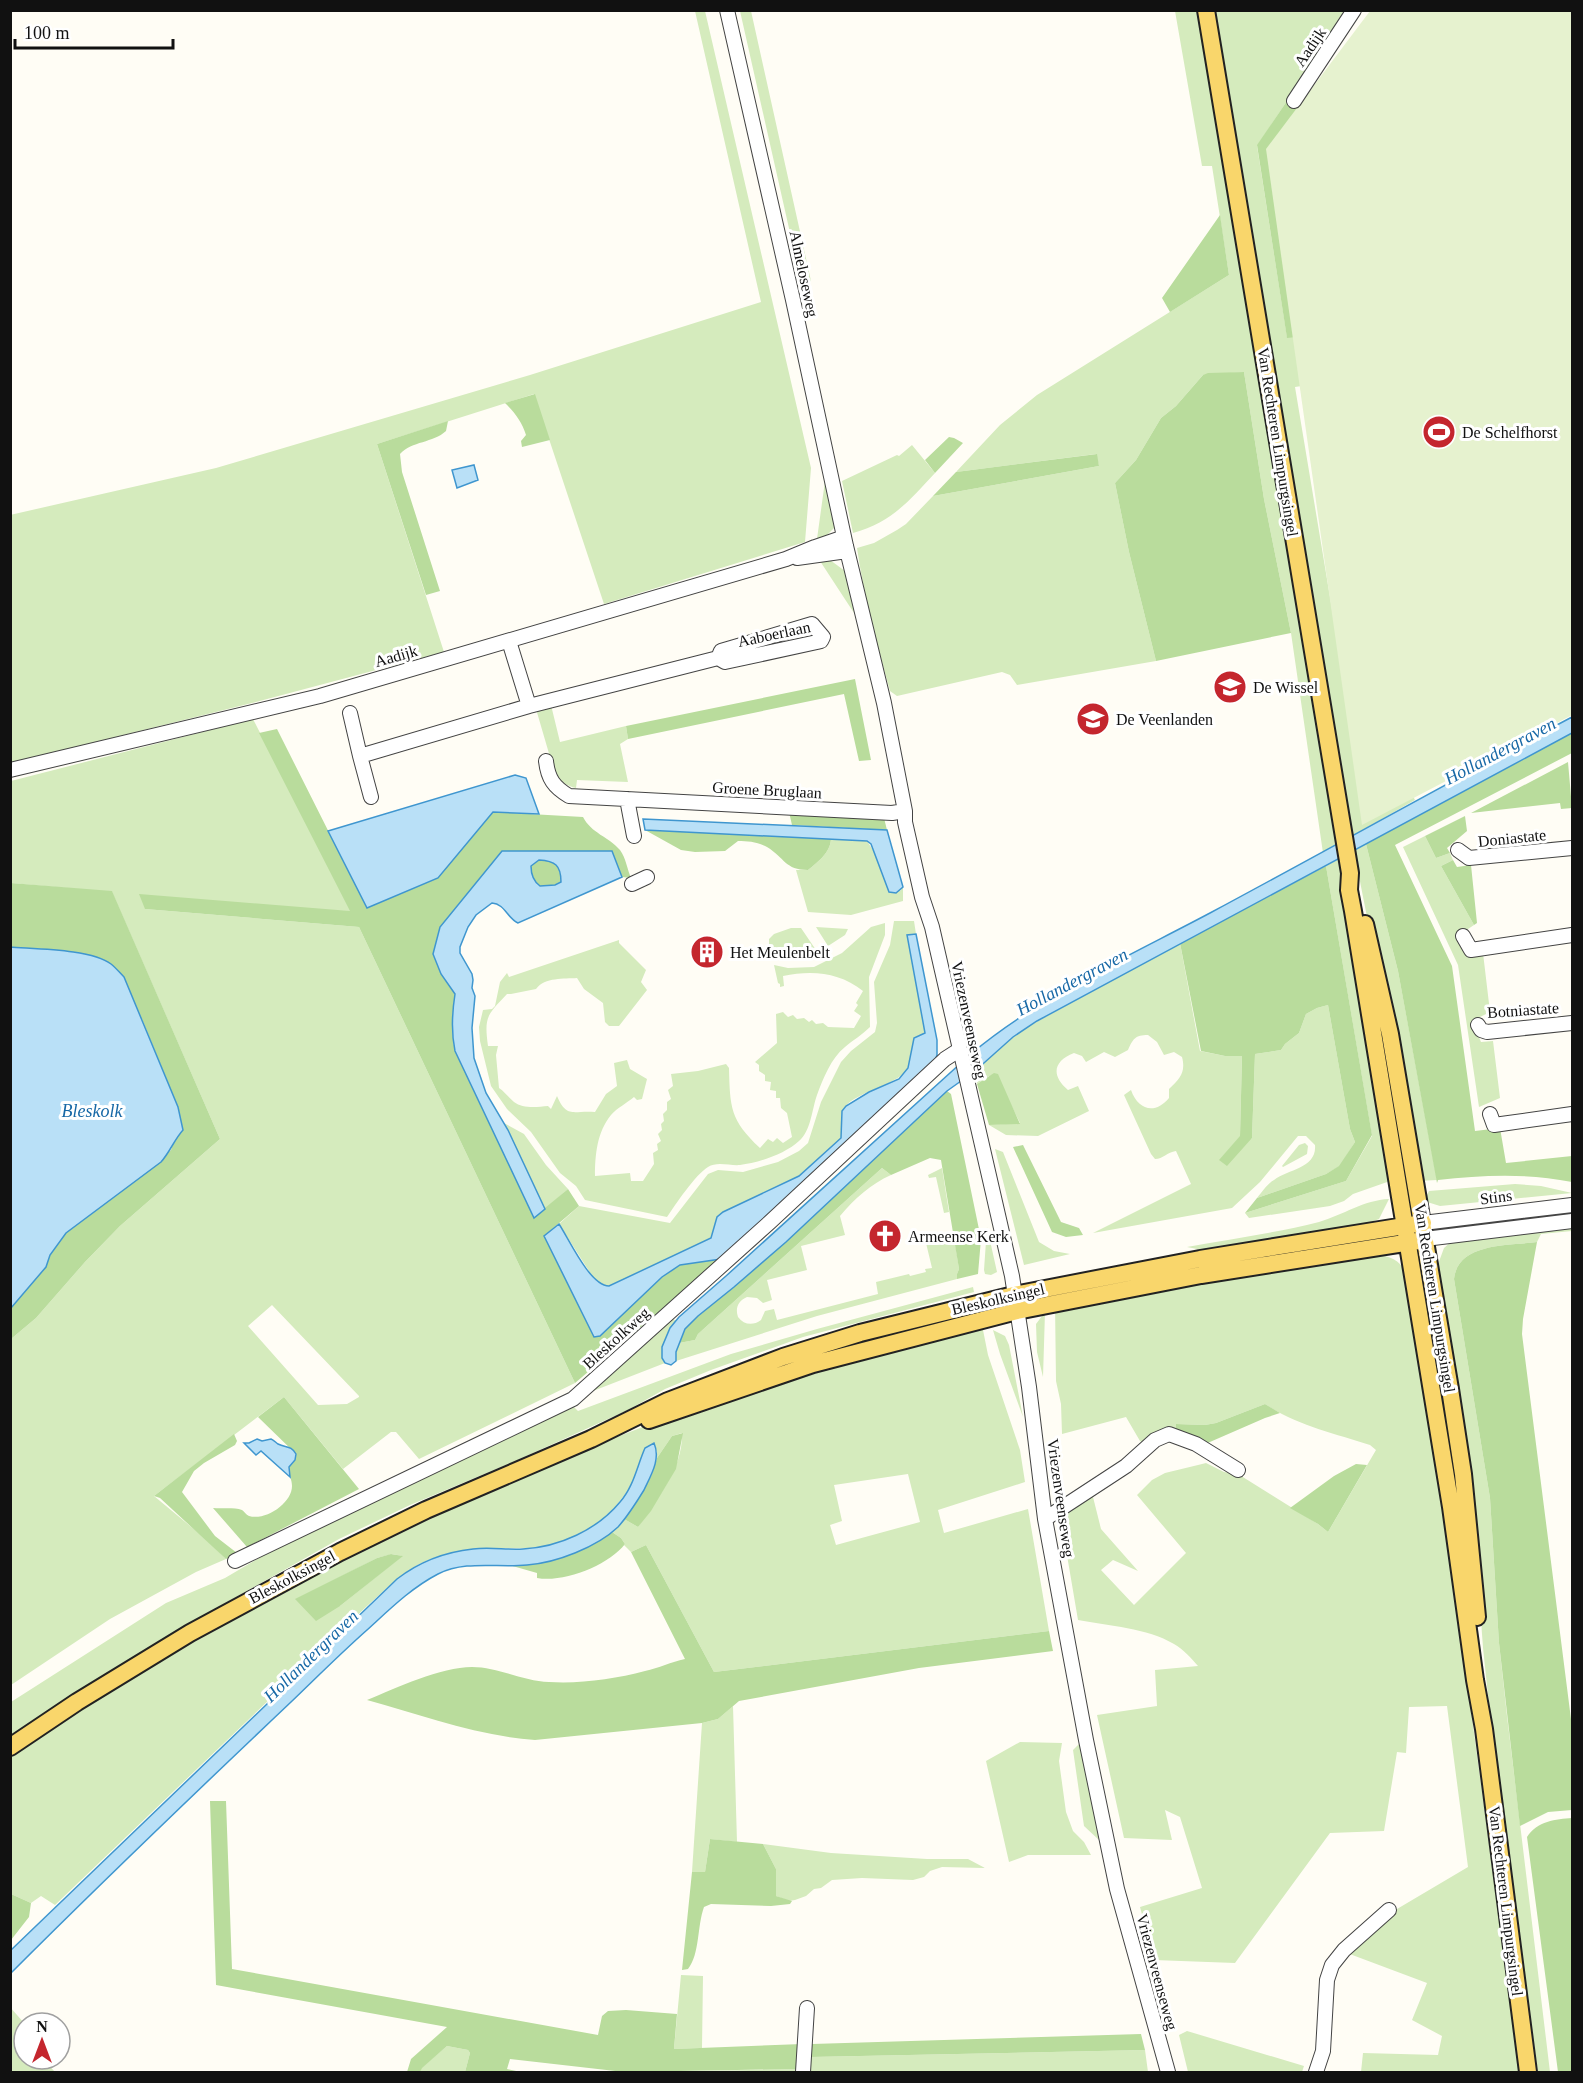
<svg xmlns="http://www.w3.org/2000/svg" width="1583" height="2083" font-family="'Times New Roman',serif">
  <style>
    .green { fill: #d5ebbd; fill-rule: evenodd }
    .forest { fill: #b9dc9c }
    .pitch { fill: #e6f2cf }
    .water { fill: #b9e0f7; stroke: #3f96cf; stroke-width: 1.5; fill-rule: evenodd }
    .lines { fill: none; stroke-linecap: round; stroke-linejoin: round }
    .minor-casing { stroke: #444; stroke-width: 16 }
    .major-casing { stroke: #222; stroke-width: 20 }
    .minor { stroke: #fff; stroke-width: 14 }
    .major { stroke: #f9d66b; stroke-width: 16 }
    .labels { text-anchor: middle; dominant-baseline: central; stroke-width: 6; stroke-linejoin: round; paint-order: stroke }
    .street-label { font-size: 16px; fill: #111; stroke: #fff }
    .poi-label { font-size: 16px; fill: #111; stroke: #fff; text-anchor: start }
    .water-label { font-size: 18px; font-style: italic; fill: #1768a6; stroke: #fff }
  </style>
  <rect width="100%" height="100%" fill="#fffdf5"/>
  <path class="green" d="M695,11H705L811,468L805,542L604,604L534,394L377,444L444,652L252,703L11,763L10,515L216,468L530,375L761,302Z
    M740,11H751L811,281L802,286Z
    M1175,11H1198L1223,147L1337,844L1323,853L1291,633L1264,499L1244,372L1203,375L1176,406L1161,418L1136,460L1115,483L1129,552L1156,661L1017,685L1010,675L1002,672L897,696L890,691C877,644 864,597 857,548L874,543L897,530L906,524L933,496L1099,466L1096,454L956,472L1000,425L1037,395L1229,275L1212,166H1202Z
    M1212,11H1347L1257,146L1287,337L1305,336L1308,385L1295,387L1367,819L1412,794L1415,800L1352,836Z
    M912,445L935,473C909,501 892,522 853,533L842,481L897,455L899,456Z
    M825,481L836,526L827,535L817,539Z
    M830,560L845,571L854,613L820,561Z
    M551,705L560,742L626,726L628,739L620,744L628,782L577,780L576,788C567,786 561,782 555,774L536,709Z
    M253,719L351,911L145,909L359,927L575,1383L419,1459L396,1432H391L343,1469L284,1397L154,1496L207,1540L226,1559L196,1572L110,1619L11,1685V1339L36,1318L85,1262L120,1226L220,1139L112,892L11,883V781ZM272,1305L359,1396V1397L347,1404L318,1405L248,1326Z
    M1425,836L1436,858L1450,853L1453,860L1441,866L1474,925L1459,935L1483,953L1490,1012L1472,1021L1481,1042L1493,1041L1500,1098L1479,1107L1458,965L1403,847Z
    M831,838L867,841L900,891L903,887V901L851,915L808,912L796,870H808C818,862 831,852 831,838Z
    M1366,844L1398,971L1437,1180L1419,1181L1354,851Z
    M1339,859L1349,902L1353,964L1390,1181L1353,1194L1344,1201L1330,1206L1249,1218L1245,1213L1346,1181L1372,1136L1326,866Z
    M894,921H914L916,934L907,935L925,1033L914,1038C912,1048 912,1061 907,1070C895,1086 851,1093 843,1110C839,1116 842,1130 842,1138L799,1176L723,1212L717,1217L711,1238L609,1286H604L596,1282L559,1224L579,1206L670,1223L708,1174L718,1170L743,1172L778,1162L799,1151L808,1143L821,1102L841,1062L851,1051L875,1032L877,1023L874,982L890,945Z
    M885,923V935L869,977L870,1027C862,1035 853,1040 845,1047C831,1058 823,1079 817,1095C812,1109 811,1131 799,1141C785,1154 758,1163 740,1165C730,1166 717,1161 708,1167C695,1175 676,1204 667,1217L585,1200L576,1186L560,1173L531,1132L507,1109L491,1086L480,1041L479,1027L483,1010L492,1009L495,1006L500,982L507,973L509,977L619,940V943L646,970L641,982L647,990L619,1026H609L605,1022L603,1003L584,989L577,978C564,979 545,977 536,989L511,994H507C487,1015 484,1017 488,1046H498L496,1055L499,1088C505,1092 508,1097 514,1102C523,1109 537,1107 548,1106L551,1109L557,1096C567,1119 573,1110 595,1112L606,1094L617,1086L614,1063L627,1060L630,1069L647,1079L642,1099L637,1100L634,1097C627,1103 617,1108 611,1115C597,1132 595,1155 595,1176L630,1173L631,1181H643L654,1164L653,1153L658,1150L657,1144L661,1141L658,1134L662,1130L661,1124L664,1121L663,1114L667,1110V1102L671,1099L668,1090L673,1086L671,1074L698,1071L726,1064L729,1068C730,1107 730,1120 760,1148L768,1139L773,1142L777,1138L783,1143L792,1137L787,1113L781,1108L780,1098H776V1091L770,1090L771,1082L765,1081V1075L759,1071V1065L755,1062L777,1043L776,1014L783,1012L788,1017L793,1015L797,1019L804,1018L809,1022L812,1020L816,1024L823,1023L828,1027L854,1028L861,1016L854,1011L858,1005L856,1003L863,991C839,972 812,970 783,976L784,986L780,987V984L778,983L774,965L788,968L814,967L842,953L871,927Z
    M816,927L848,929L845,935L828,946Z
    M791,928H801L816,950C802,957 783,955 769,948V939L774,934Z
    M1180,943L1200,1051L1225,1056L1242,1055L1240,1137L1220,1160L1252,1138L1255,1054L1281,1050L1285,1044L1299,1033L1306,1014L1317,1008L1328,1005L1350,1129L1355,1142L1340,1166L1326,1174L1257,1198C1262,1192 1267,1184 1274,1180C1289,1169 1317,1168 1315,1145L1306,1136H1298L1260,1182L1232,1208L1093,1233L1191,1184L1176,1151C1167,1152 1163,1159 1155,1159L1151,1154L1124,1095L1131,1090C1138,1110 1155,1115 1169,1098V1089C1180,1079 1186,1072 1182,1057L1174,1052L1164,1055L1157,1042L1148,1035C1135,1035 1133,1039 1128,1050L1115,1057L1104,1052L1086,1062L1082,1056L1074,1053C1053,1061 1051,1076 1068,1090L1078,1086L1089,1111L1038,1136L1006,1135L989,1125L1020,1123L996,1075L989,1076L977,1084L975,1071L1013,1037L1029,1026Z
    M504,1123L524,1134L546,1165L568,1189L545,1209Z
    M1305,1143L1308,1146L1307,1154L1283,1167L1282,1166L1299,1145Z
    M995,1149L1003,1152L1039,1242L1054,1251L1070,1254L1024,1265Z
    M882,1168L891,1175C871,1184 855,1198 840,1216L845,1235L801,1246L807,1270L767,1280L772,1300L763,1303L757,1298L747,1297C738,1301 735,1308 738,1317C744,1325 753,1326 761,1320L765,1311L774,1309L777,1320L878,1294L876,1282L909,1274L910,1276L926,1272L925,1269L932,1268L926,1243L954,1236L959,1269L957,1274V1279L817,1316L676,1361V1352L679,1343L695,1340L698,1334Z
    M942,1168L949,1212L944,1213L936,1177L929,1178L928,1175Z
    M1515,1184L1541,1186L1572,1193L1440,1206L1424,1201L1429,1191Z
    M1389,1199L1379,1219L1368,1223L1222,1248L1202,1250L1187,1247C1231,1239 1276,1233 1319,1222C1343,1215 1364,1200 1389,1199Z
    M1572,1225V1231L1541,1234L1537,1242C1509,1246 1458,1242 1454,1279L1490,1498L1499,1643L1507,1716L1550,2072H1538C1519,1938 1499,1803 1485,1667C1479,1615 1480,1562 1475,1509C1466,1428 1451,1347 1437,1267L1444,1248L1452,1241Z
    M987,1227L997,1272L991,1275L985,1274L984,1270Z
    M1376,1255C1391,1256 1403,1261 1406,1277L1469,1685L1470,1703L1520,2072H1361L1363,2053L1438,2055L1442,2036L1412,2020L1427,1983L1347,1953L1397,1909L1468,1867L1447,1706L1409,1707L1406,1753L1397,1752L1384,1831L1330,1833L1235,1963L1154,1960L1140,1907L1202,1888L1180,1817L1165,1810L1172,1840L1124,1838L1097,1715L1157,1706L1155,1670L1198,1666C1191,1658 1184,1650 1174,1644C1147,1628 1109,1626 1078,1620L1060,1514L1092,1493L1101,1529L1138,1571L1113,1560L1101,1570L1134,1605L1186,1553L1137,1495L1152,1480L1165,1473L1198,1465L1206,1463L1224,1472L1238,1474L1318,1524L1328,1532L1376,1450L1370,1445C1334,1433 1298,1426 1265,1404L1216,1423L1205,1425L1176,1424L1175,1434L1150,1448L1140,1441L1126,1417L1062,1434L1061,1404L1056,1381L1055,1304Z
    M973,1287L974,1292L803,1337L711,1370L665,1389L628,1410L513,1462L410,1505L339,1539L206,1614L71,1696L11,1735V1702L166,1603L225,1578L271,1551L572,1405L578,1411L731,1354L817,1329Z
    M1045,1312L1043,1377L1037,1352L1036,1324Z
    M671,1317L676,1321C668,1330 659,1352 665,1363L593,1391L588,1390Z
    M975,1330H983L988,1355L1020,1450L1025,1482L938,1510L944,1533L1028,1509L1049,1631L714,1672L646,1545L631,1552L624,1545L625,1544L621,1538L612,1532L624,1519L638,1527C657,1498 683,1469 682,1433L672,1436L657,1458V1451L643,1454C633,1500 589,1541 541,1547C525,1549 511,1548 495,1548C473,1548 449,1552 428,1560C403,1570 385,1590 366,1607L55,1905L41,1896L31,1903L11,1894L10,1754L33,1738L213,1628L403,1528L573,1454L671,1416L814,1367ZM908,1474L920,1522L836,1545L830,1525L842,1521L834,1485ZM392,1554L402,1556L340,1606L296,1600L377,1558Z
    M993,1330L1005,1336L1009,1345L1023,1417L1000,1354Z
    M733,1706L737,1842L710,1839L705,1872H692L702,1723L718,1719Z
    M1020,1742L1062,1743L1059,1761L1066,1812L1073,1831L1084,1842L1091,1855H1028L1009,1862L986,1761Z
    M1081,1742L1100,1841L1084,1826L1073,1750Z
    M763,1844L831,1853L927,1859H968L985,1868L942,1867L930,1871L924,1877L913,1880L862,1878L832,1880L821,1888L814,1889L806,1896L795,1900L789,1901L776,1896V1869Z
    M681,1975L703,1976L702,2048L674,2049Z
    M10,2007L24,2023V2059H43L55,2072H11Z
    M1187,2031L1304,2066L1302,2072H1188L1179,2035Z
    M447,2046L468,2050L470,2053L465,2072H420L421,2068Z
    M1145,2050L1148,2072H810L811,2057Z
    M799,2069V2072H635Z"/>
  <path class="forest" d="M1287,101L1306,112L1305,336L1287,338L1257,145Z
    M1220,215L1229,275L1170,312L1162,298Z
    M1244,372L1264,499L1291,633L1156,661L1129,552L1115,483L1136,460L1161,418L1176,406L1203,375L1208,373Z
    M535,394L550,440L522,447L521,441L526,435C522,422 515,413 505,403Z
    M448,421L446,431C433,443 412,441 400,454L402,472L440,591L426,595L377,444Z
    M949,437L954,438L963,443L935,473L925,460Z
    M1097,454L1099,466L933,496L956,472Z
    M855,679L871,760L859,761L844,694L628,739L626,726Z
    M277,729L367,908L472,836L493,812L583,817C591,833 609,837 620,850C626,858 627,869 631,878L622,877L612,851H542L440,927L433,954L441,974L455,994C452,1013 451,1032 455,1051L534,1217L568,1189L579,1206L544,1236L594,1336L662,1277L680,1265L721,1259L575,1383L359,927L145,909L139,894L350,911L259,733Z
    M1572,733V753L1395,845L1452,966L1475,1131L1500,1128L1506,1163L1572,1156V1182C1527,1173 1483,1175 1438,1180L1437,1183L1398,971L1366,844Z
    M1568,762L1572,808L1561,809L1560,803L1471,813Z
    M789,812L884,818L887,830L792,825Z
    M1465,816L1467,831L1447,848L1450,853L1436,858L1425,836Z
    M645,830L831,838C831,852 818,862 808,870C785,870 785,858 767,847C758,842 748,841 738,841L725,851L695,852L681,850Z
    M539,860C555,861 561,865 561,882L555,885L540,886C533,880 531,874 531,866Z
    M1453,860L1457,867L1471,865L1477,923L1474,925L1441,866Z
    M1326,866L1372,1135L1346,1181L1245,1213L1257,1198L1326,1174L1339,1166L1355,1142L1350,1129L1328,1005L1317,1008L1306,1014L1299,1033L1285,1044L1281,1050L1255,1054L1252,1138L1227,1166L1219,1160L1240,1136L1242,1056H1225L1201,1051L1180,943Z
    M11,883L112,891L220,1139L120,1226L85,1262L36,1318L11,1339L10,1308L46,1267L50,1255L66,1233L117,1195L171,1150L175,1138L182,1130L178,1107L142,1019L49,950L11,947Z
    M994,1073L998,1074L1020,1124L989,1125L977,1084Z
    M947,1091L951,1094L981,1239L978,1274L957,1279V1274L959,1269L941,1160L930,1158L891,1175L882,1168L698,1334L695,1340L679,1343L685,1329L698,1316L734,1287L786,1242Z
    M1023,1145L1061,1222L1079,1228L1083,1235L1066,1237L1052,1232L1013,1147Z
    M1537,1242L1523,1319L1522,1334L1572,1727V1810L1548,1812L1520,1826L1499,1643L1490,1498L1454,1279C1458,1242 1509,1246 1537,1242Z
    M284,1397L359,1489L247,1547L213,1508C221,1509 234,1507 242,1510C244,1511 246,1515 249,1516C266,1521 292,1503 292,1486C292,1479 288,1474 289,1467L295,1460L296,1454L258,1417Z
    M1265,1404L1280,1413L1265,1418L1203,1445L1175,1434L1176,1424L1205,1425L1216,1423Z
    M683,1433L676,1469L651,1511L638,1527L624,1519L636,1503L652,1474L657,1458L672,1436Z
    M234,1434L237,1441L235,1445L204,1463L194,1471L182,1492L215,1536L237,1553L226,1559L160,1498L154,1496Z
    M1356,1464L1367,1465L1328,1532L1318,1524L1290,1508L1334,1476Z
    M612,1532L621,1538L625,1544C609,1565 564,1583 537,1578V1573L509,1565C548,1565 580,1553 612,1532Z
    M646,1545L714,1672L1049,1631L1053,1651L919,1668L739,1701L718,1719L702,1723L535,1740C478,1736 422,1715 367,1700C396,1688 441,1667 472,1667C498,1667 523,1681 549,1682C580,1684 615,1679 645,1671C659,1668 671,1662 685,1659L631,1552Z
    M391,1554L403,1556L340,1606L316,1621L295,1599L377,1558Z
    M210,1801H226L232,1969L598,2035L602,2016L608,2011L626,2010L677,2014L674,2049L802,2044L799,2069L624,2072L510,2059L507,2069L521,2072H465L470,2053L468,2050L447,2046L422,2068L420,2072H407L411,2059L447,2027L216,1985Z
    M1572,1818V2072H1558L1527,1837C1537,1821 1556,1819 1572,1818Z
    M710,1839L763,1844L776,1869V1896L792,1901L790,1904L771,1906L711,1904L704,1907C697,1926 700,1954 688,1969L682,1970L692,1872H705Z
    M11,1894L31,1903L29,1917L11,1940Z
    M1141,2034L1145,2050L811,2057L812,2044Z"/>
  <path class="pitch" d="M1370,11H1572V715L1362,825L1266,149Z"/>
  <path class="water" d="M474,465L478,480L457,488L452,470Z
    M1572,717V733L1037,1021L1013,1037L975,1071L947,1091L786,1242L734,1287L698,1316L685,1329L676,1352V1361L671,1365L665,1363L662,1358V1347L670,1328L679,1317L726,1276L972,1053C1040,996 1131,955 1210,913C1331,848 1451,781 1572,717Z
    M515,775L526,778L539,814L493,812L438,878L367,908L328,831Z
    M643,819L887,830L903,887L896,893L889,892L871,844L867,841L645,830Z
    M502,851H612L622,877L518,923C507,918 505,904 492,903L476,915L468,927L460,947V953L472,974L473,980L472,988L475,996L472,1028L474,1058L486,1093L508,1130L545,1209L534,1218L455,1051C451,1032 452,1013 455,994L441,974L433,954L440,927ZM539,860C555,861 561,865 561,882L555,885L540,886C533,881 531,874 531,866Z
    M916,934L937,1040V1055L934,1063L721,1259L680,1265L662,1277L600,1336L594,1337L544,1236L559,1224C569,1239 590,1286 609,1286L711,1238L717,1217L723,1212L799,1176L841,1138L842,1111L846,1106L869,1092L899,1079L908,1068L914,1038L925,1033L907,935Z
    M10,947C35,949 92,949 111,964C116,968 120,973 124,977L178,1107L183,1130C174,1140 170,1152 161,1162L66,1233L50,1255L46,1267L11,1308Z
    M257,1439L262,1441L271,1439C274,1440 276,1443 278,1444C286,1448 291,1445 296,1454L295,1460L289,1467L290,1477L261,1451L256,1455L244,1443H249Z
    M654,1443C661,1459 651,1475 644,1490C636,1503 628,1516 618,1527C597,1547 556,1563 527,1565C497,1568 466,1560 438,1574C411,1588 389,1610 367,1630C341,1653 316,1678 291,1702C197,1791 103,1881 11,1973V1950L397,1579C419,1562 445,1552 473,1549C490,1547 507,1550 523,1549C559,1547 597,1530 620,1502C634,1486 637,1466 645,1448Z"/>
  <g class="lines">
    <g class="minor-casing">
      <path id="minor" d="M727,10L793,300L846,546L884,703L905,811V822L922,897L932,927L1012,1276L1029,1387L1045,1519L1086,1740L1117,1889L1168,2072
        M1294,101L1354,10
        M797,558L847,551
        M509,641L529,706
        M350,713L360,756L529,706L718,658L725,662L817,642L821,641L823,637L812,624L721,651L718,658
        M360,756L371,797
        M546,761C548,779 554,787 569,796L892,813L905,811
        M10,770L320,696L786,559L815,547L844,537
        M627,799L634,836
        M1458,850L1469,858L1572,848
        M632,884L647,877
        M1463,936L1471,950L1572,935
        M1478,1025L1481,1030L1487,1032L1572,1023
        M1490,1114L1494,1125L1572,1114
        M1423,1223L1572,1205
        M1425,1239L1572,1221
        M1045,1519L1126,1466L1155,1440L1169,1434L1196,1444L1238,1470
        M235,1561L573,1399L770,1222L945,1059L959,1050
        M803,2072L807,2008
        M1316,2072L1323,2051L1327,1980L1332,1965L1344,1950L1389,1910"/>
    </g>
    <g class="major-casing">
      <path id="major" d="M1206,10L1350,873L1349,890L1353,911L1451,1507L1475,1680L1484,1729L1528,2072
        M1365,924L1390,1034L1450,1389L1463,1474L1477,1617
        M649,1420L813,1364L1017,1311L1201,1275L1417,1241
        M10,1747L77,1702L190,1633L340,1552L426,1510L591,1439L668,1401L783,1357L860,1333L1014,1295L1200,1259L1423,1223"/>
    </g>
    <use href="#minor" class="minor"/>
    <use href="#major" class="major"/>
  </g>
  <defs>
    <g id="stadium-disc" transform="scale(1.725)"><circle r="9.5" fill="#c4262e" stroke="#fff"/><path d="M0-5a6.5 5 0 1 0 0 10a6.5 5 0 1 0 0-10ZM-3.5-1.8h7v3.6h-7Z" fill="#fff"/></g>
    <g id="school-disc" transform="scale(1.725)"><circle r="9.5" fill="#c4262e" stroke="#fff"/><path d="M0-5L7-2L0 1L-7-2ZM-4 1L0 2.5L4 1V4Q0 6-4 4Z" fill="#fff"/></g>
    <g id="building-disc" transform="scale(1.725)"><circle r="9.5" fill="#c4262e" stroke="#fff"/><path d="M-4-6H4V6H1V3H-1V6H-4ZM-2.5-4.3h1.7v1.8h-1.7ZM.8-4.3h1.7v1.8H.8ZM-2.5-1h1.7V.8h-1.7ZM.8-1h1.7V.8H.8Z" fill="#fff"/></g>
    <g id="church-disc" transform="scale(1.725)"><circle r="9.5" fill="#c4262e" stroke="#fff"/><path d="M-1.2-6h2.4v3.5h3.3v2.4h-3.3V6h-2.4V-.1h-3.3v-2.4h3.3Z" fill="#fff"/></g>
  </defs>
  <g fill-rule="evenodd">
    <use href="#stadium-disc" x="1439" y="432"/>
    <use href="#school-disc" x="1230" y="687"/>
    <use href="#school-disc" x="1093" y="719"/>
    <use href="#building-disc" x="707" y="952"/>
    <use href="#church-disc" x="885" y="1236"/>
  </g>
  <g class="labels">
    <g class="street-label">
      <text transform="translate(1310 47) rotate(-56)">Aadijk</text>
      <text transform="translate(804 274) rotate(78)">Almeloseweg</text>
      <text transform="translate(1278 442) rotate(81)">Van Rechteren Limpurgsingel</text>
      <text transform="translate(774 634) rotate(-12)">Aaboerlaan</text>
      <text transform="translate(396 656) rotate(-16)">Aadijk</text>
      <text transform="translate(767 790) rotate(3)">Groene Bruglaan</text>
      <text transform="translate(1512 838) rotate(-6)">Doniastate</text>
      <text transform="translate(1523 1010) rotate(-4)">Botniastate</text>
      <text transform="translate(969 1020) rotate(78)">Vriezenveenseweg</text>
      <text transform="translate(1496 1197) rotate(-7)">Stins</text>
      <text transform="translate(1435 1298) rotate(81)">Van Rechteren Limpurgsingel</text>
      <text transform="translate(998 1299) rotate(-13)">Bleskolksingel</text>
      <text transform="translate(616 1338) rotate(-42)">Bleskolkweg</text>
      <text transform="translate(1061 1498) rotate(82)">Vriezenveenseweg</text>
      <text transform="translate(292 1577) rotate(-28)">Bleskolksingel</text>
      <text transform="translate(1506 1901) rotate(83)">Van Rechteren Limpurgsingel</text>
      <text transform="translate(1157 1972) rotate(75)">Vriezenveenseweg</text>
    </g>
    <g class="poi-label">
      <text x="1462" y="432">De Schelfhorst</text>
      <text x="1253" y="687">De Wissel</text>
      <text x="1116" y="719">De Veenlanden</text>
      <text x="730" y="952">Het Meulenbelt</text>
      <text x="908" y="1236">Armeense Kerk</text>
    </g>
    <g class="water-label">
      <text transform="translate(1500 751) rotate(-28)">Hollandergraven</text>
      <text transform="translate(1072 982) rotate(-28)">Hollandergraven</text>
      <text x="92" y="1111">Bleskolk</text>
      <text transform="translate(311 1656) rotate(-44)">Hollandergraven</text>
    </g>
  </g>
  <rect width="1583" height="2083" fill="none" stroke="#111111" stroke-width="24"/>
  <g transform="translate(42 2041)"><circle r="28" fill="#ffffff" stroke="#a0a0a0" stroke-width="1.5"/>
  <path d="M0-4.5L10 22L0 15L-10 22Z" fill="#c4262e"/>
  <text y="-9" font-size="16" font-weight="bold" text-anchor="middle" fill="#111111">N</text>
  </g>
  <path d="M15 39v9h158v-9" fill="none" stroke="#111111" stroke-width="3"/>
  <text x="24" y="39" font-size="18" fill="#111111" stroke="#ffffff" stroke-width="4.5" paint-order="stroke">100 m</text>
</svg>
